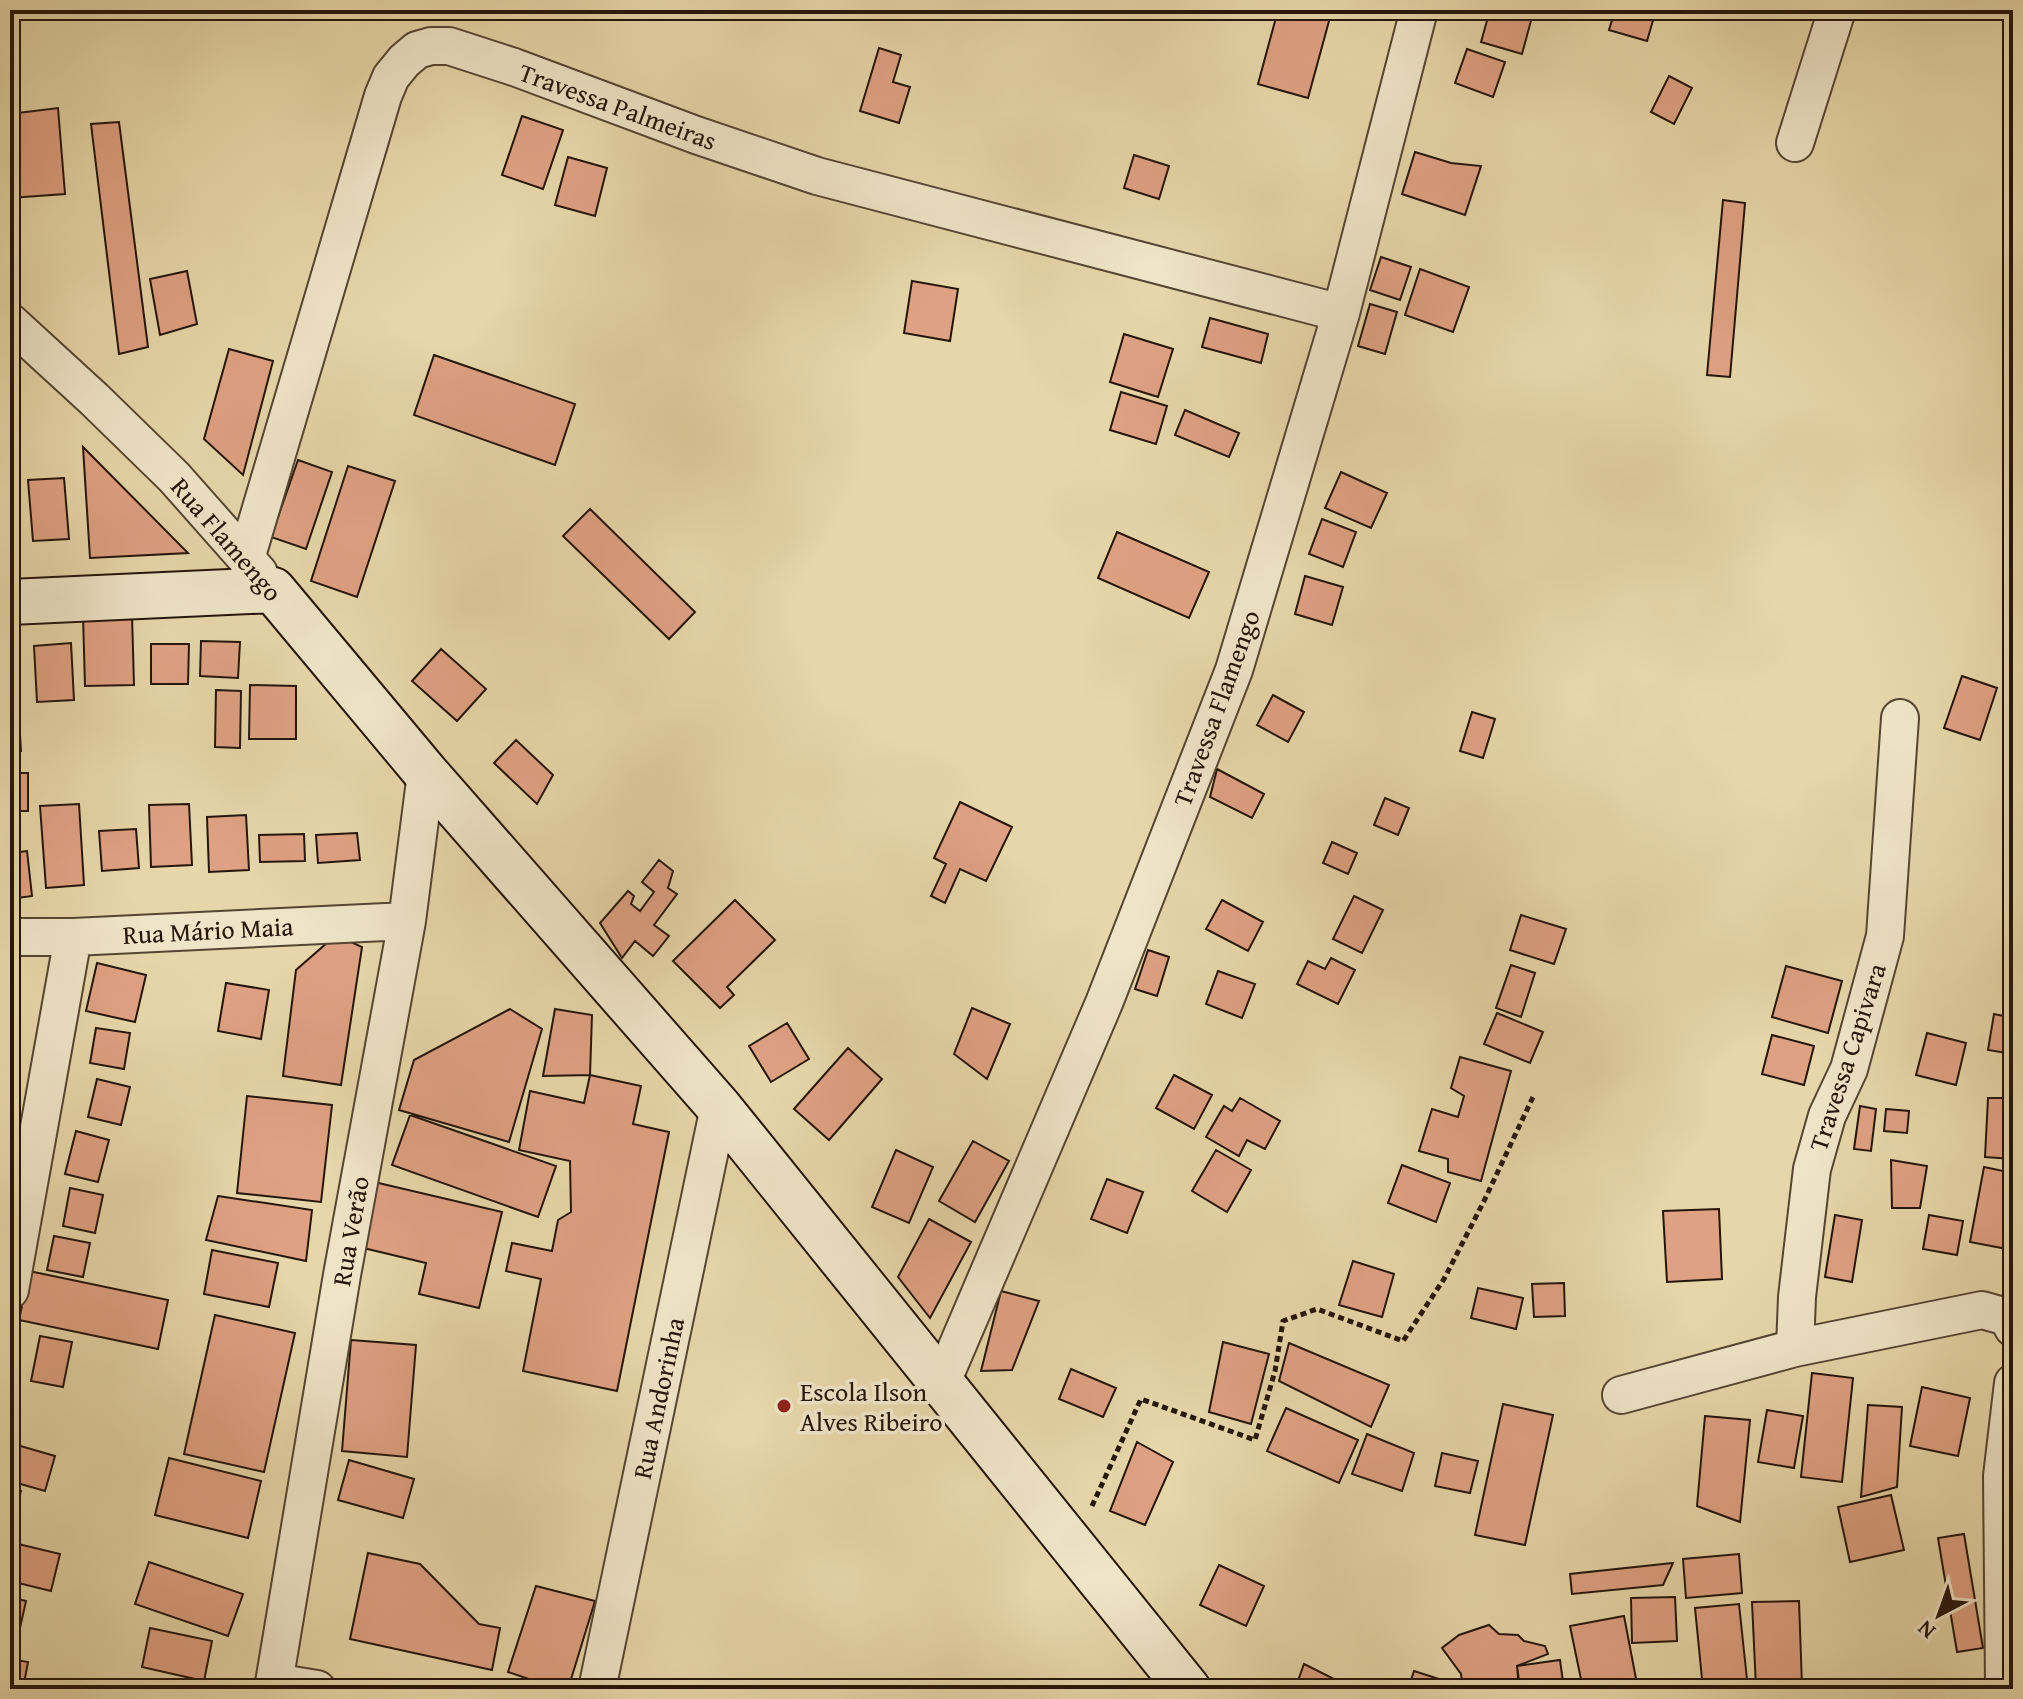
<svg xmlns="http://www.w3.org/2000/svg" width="2023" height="1699" font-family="'Gentium Book Plus',serif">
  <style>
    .building { fill: #dea183; stroke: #25150b; stroke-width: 2 }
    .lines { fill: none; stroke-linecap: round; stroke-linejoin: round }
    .street-casing { stroke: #554532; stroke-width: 40 }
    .secondary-casing { stroke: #25150b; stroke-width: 48 }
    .path { stroke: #25150b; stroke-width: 5; stroke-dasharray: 6 4; stroke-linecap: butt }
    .street { stroke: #efe4c7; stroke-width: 36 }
    .secondary { stroke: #efe4c7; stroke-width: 44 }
    .poi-dot { fill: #8f2418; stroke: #efe4c7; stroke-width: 3 }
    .labels { text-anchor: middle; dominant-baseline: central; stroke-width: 7; stroke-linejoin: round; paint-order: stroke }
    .street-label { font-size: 26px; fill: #25150b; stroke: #efe4c7 }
    .poi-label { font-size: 26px; fill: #25150b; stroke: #efe4c7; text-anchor: start }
  </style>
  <rect width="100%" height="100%" fill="#e6d6a9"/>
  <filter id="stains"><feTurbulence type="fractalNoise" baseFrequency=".0025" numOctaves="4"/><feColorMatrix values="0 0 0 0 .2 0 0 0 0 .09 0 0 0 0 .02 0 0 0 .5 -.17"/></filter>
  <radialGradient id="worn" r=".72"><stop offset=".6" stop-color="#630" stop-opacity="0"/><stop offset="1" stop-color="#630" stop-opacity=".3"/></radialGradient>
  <path class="building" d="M1278,10H1332L1308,98L1258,84Z
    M1490,10H1507L1532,17L1522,54L1481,42Z
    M1615,10H1656L1647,41L1609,30Z
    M879,48L901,55L893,82L910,87L899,123L860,111Z
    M1467,49L1505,62L1493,97L1455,83Z
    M1669,76L1692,88L1674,124L1651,112Z
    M58,108L65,194L10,198V114Z
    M522,116L563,130L543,189L502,175Z
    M119,122L148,347L119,354L91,124Z
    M1415,152L1451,163L1481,166L1465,215L1402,194Z
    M1134,155L1169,166L1159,199L1124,188Z
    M568,157L607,168L595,216L555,205Z
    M1723,200L1745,203L1730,377L1707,375Z
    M1381,257L1411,267L1400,300L1370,290Z
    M1420,269L1469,287L1453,332L1405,315Z
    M187,271L197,324L160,335L150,279Z
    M912,281L958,289L950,341L904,333Z
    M1370,304L1397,312L1385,354L1358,346Z
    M1210,318L1268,334L1261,363L1202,347Z
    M1124,334L1173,349L1158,397L1110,382Z
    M229,349L273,361L243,475L204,439Z
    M434,355L575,404L555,465L414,415Z
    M1121,392L1167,406L1156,444L1110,430Z
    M1185,410L1239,433L1229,457L1175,435Z
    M10,417L17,464L10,465Z
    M83,447L188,553L90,558Z
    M298,460L332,472L306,549L271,537Z
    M348,466L395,481L357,597L311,581Z
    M1341,472L1387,493L1371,528L1325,508Z
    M64,478L69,539L33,541L28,480Z
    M10,480L18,533L10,534Z
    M590,509L695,612L669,639L563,536Z
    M1322,519L1356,532L1343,567L1309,554Z
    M1117,532L1209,572L1189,618L1098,578Z
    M1305,576L1343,587L1332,625L1295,614Z
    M132,615L134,685L85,686L83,616Z
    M201,641L240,642L238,678L200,676Z
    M71,643L74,700L37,702L34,646Z
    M151,644H189L188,684H151Z
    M441,649L486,689L457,721L412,681Z
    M15,652L21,751L10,752V653Z
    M1962,676L1997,688L1980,740L1944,728Z
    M250,685L296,686V739H249Z
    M216,690L241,691L240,748L215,747Z
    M1273,695L1304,712L1288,742L1257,725Z
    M1472,712L1495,719L1483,758L1460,751Z
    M516,740L553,775L537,804L494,763Z
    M1217,769L1264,794L1252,818L1210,797Z
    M10,773H28V811H10Z
    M1385,798L1409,808L1398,835L1374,825Z
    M960,802L1012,827L986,881L960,869L945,903L931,896L946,864L934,858Z
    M79,804L84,885L46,888L40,806Z
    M189,804L192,865L151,867L149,805Z
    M246,815L249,870L209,872L207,817Z
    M136,829L139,868L102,871L99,831Z
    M357,833L360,860L318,863L316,835Z
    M304,834L305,861L260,862L259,835Z
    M1332,842L1357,853L1348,874L1323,863Z
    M27,851L32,896L10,899V853Z
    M659,860L673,871L668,888L677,894L654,925L669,936L653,956L635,941L622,958L600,923L628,891L634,896L631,904L640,911L654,892L642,882Z
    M1354,896L1383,910L1362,953L1333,939Z
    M735,900L775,940L727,987L734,995L720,1008L673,961Z
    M1222,900L1263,922L1248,951L1206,929Z
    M1521,915L1566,929L1554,964L1510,950Z
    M336,935L362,947L341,1085L283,1076L296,970Z
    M1148,950L1169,957L1157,996L1135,989Z
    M1331,958L1355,970L1338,1004L1297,984L1308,961L1325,969Z
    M97,963L146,975L135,1022L86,1011Z
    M1511,965L1535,973L1521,1017L1496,1008Z
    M1786,966L1842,981L1828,1033L1772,1017Z
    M1218,971L1255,984L1242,1018L1206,1004Z
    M226,983L269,990L261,1039L218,1031Z
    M972,1008L1010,1024L987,1079L954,1054Z
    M510,1009L542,1029L509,1142L399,1110L414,1060Z
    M555,1009L592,1015L590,1075L543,1076Z
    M1497,1013L1543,1032L1530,1063L1484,1044Z
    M1994,1014L2013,1018V1054L1988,1050Z
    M787,1023L809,1059L771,1082L749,1046Z
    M96,1028L130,1033L124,1069L90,1063Z
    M1927,1033L1966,1043L1956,1085L1916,1075Z
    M1772,1035L1814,1046L1804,1085L1762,1074Z
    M848,1048L882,1079L829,1140L794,1109Z
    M1460,1057L1511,1071L1481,1181L1448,1172V1159L1419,1151L1432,1109L1458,1117L1464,1096L1451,1088Z
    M590,1075L641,1086L633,1124L669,1132L617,1391L523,1371L541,1279L506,1271L512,1243L552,1251L558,1220L571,1212L570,1161L519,1150L530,1091L584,1103Z
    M1174,1075L1212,1095L1194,1129L1156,1108Z
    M97,1079L130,1087L121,1125L88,1117Z
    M247,1096L332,1105L321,1202L237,1193Z
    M1240,1098L1280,1121L1265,1149L1247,1140L1239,1156L1206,1137L1224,1106L1232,1111Z
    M1988,1098H2013V1159L1985,1157Z
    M1860,1106L1876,1109L1871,1151L1854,1149Z
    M1886,1109L1909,1111L1907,1133L1884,1131Z
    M410,1115L556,1166L538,1217L392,1165Z
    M76,1131L109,1140L98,1182L65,1174Z
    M973,1141L1009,1161L975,1222L939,1201Z
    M896,1150L933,1167L909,1223L872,1207Z
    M1216,1150L1251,1170L1227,1212L1192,1191Z
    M1891,1160L1927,1166L1920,1208H1892Z
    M1402,1165L1450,1183L1436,1222L1388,1203Z
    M1984,1167L2013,1173V1215L2007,1249L1970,1242Z
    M1107,1179L1143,1192L1127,1233L1091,1219Z
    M370,1181L502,1212L479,1308L419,1294L426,1263L355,1246Z
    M70,1188L103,1195L95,1233L63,1226Z
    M218,1196L312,1210L306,1261L206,1240Z
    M1719,1209L1722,1279L1667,1282L1663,1211Z
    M1835,1215L1862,1220L1852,1282L1825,1277Z
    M1929,1215L1963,1221L1957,1255L1923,1249Z
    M929,1219L971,1242L930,1318L898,1277Z
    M54,1236L90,1243L83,1277L47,1270Z
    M212,1250L278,1263L269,1307L204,1294Z
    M1353,1261L1394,1274L1382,1317L1339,1305Z
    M29,1271L168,1300L158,1349L19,1320Z
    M1564,1283L1565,1316L1534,1317L1532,1284Z
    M1478,1288L1523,1298L1516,1329L1471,1318Z
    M1001,1291L1039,1301L1012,1370L981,1371Z
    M215,1315L295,1333L264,1472L184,1454Z
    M40,1336L72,1342L63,1387L31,1381Z
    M351,1340L416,1345L407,1457L342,1451Z
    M1223,1342L1269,1354L1251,1424L1209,1412Z
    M1289,1343L1389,1385L1371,1427L1279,1381Z
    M1071,1369L1116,1388L1103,1417L1059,1399Z
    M1812,1373L1853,1378L1842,1482L1801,1477Z
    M1922,1387L1970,1398L1958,1456L1910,1446Z
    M1503,1404L1553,1415L1525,1545L1475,1535Z
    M1868,1405L1902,1407L1897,1487L1861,1497Z
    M1286,1408L1358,1440L1339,1483L1267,1451Z
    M1767,1410L1803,1416L1794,1468L1758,1462Z
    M1705,1416L1750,1420L1740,1522L1697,1506Z
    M1367,1434L1414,1453L1402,1491L1352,1474Z
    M1137,1442L1173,1462L1145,1525L1110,1511Z
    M10,1443L55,1456L45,1491L10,1481Z
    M1442,1453L1478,1461L1470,1493L1435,1486Z
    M169,1458L261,1481L248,1538L155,1515Z
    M349,1460L414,1479L403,1518L338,1500Z
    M10,1488L21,1491L17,1508L10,1506Z
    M1891,1495L1904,1550L1850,1562L1838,1507Z
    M1964,1534L1983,1648L1957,1652L1938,1538Z
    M10,1542L60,1554L51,1591L10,1581Z
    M368,1553L420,1564L479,1624L500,1628L492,1670L350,1639Z
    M1739,1554L1742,1593L1686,1598L1683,1559Z
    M149,1562L243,1594L228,1636L135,1604Z
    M1673,1563L1663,1585L1572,1594L1570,1574Z
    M1219,1565L1264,1586L1246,1626L1200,1605Z
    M536,1586L595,1601L568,1689H558L508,1672Z
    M10,1597L26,1601L16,1646L10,1644Z
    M1675,1597L1677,1641L1632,1643L1631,1598Z
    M1799,1601L1802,1686L1756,1688L1752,1602Z
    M1739,1604L1748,1689H1703L1695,1608Z
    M1624,1616L1638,1689H1583L1570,1626Z
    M1489,1625L1499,1634L1518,1635L1524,1641L1545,1646L1548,1654L1517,1666L1519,1689H1463L1461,1674L1442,1648L1459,1635Z
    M150,1628L212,1641L204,1681L142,1667Z
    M10,1659L28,1662L23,1689H10Z
    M1560,1660L1564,1689H1520L1517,1666Z
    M1304,1664L1344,1684L1342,1689H1295Z
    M1414,1671L1445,1681L1442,1689H1408Z"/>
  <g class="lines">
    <g class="street-casing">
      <path id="street" d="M1795,143L1837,10
        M10,322L94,399L174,477L259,573
        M246,559L383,96L391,77L404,61L417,50L431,46H449L514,67L696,135L817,176L1341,313
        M10,937H73L407,921
        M10,1290L73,937
        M1795,1348L1797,1297L1812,1169L1827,1116L1849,1069L1885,936L1900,718
        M942,1382L1104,1003L1234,670L1341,313L1419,10
        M1621,1395L1795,1348L1982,1310L2007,1317L2013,1328
        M274,1682L317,1689
        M2004,1684L2002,1476L2013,1383
        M273,1689L342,1275L407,921L426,773
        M597,1689L719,1107"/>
    </g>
    <g class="secondary-casing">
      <path id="secondary" d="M10,602L273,590L426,773L719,1107L1188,1689"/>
    </g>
    <path class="path" d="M1092,1506L1141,1399L1255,1440L1275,1371L1283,1321L1317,1309L1403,1341L1444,1279L1484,1201L1533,1097"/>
    <use href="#street" class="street"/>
    <use href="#secondary" class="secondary"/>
  </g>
  <circle class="poi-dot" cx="784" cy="1406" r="8"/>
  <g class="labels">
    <g class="street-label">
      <text transform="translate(618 106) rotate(20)">Travessa Palmeiras</text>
      <text transform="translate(227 539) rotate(49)">Rua Flamengo</text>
      <text transform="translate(1216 708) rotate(-70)">Travessa Flamengo</text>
      <text transform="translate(208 930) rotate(-3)">Rua Mário Maia</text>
      <text transform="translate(1847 1057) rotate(-72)">Travessa Capivara</text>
      <text transform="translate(350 1231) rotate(-80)">Rua Verão</text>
      <text transform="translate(658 1398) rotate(-78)">Rua Andorinha</text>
    </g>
    <g class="poi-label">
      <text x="800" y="1391">Escola Ilson<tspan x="800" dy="30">Alves Ribeiro</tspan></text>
    </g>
  </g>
  <rect width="2023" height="1699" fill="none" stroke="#e6d6a9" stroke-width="40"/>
  <rect x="12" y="12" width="1999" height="1675" fill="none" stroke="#25150b" stroke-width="4"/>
  <rect x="20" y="20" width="1983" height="1659" fill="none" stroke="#25150b" stroke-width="2"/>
  <g transform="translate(1939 1615) rotate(221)" stroke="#efe4c7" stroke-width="6" paint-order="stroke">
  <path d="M0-6L14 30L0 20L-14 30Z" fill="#25150b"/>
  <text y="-12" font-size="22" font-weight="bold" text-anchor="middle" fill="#25150b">N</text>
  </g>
  <rect width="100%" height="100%" filter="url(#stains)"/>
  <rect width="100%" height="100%" fill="url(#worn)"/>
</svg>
